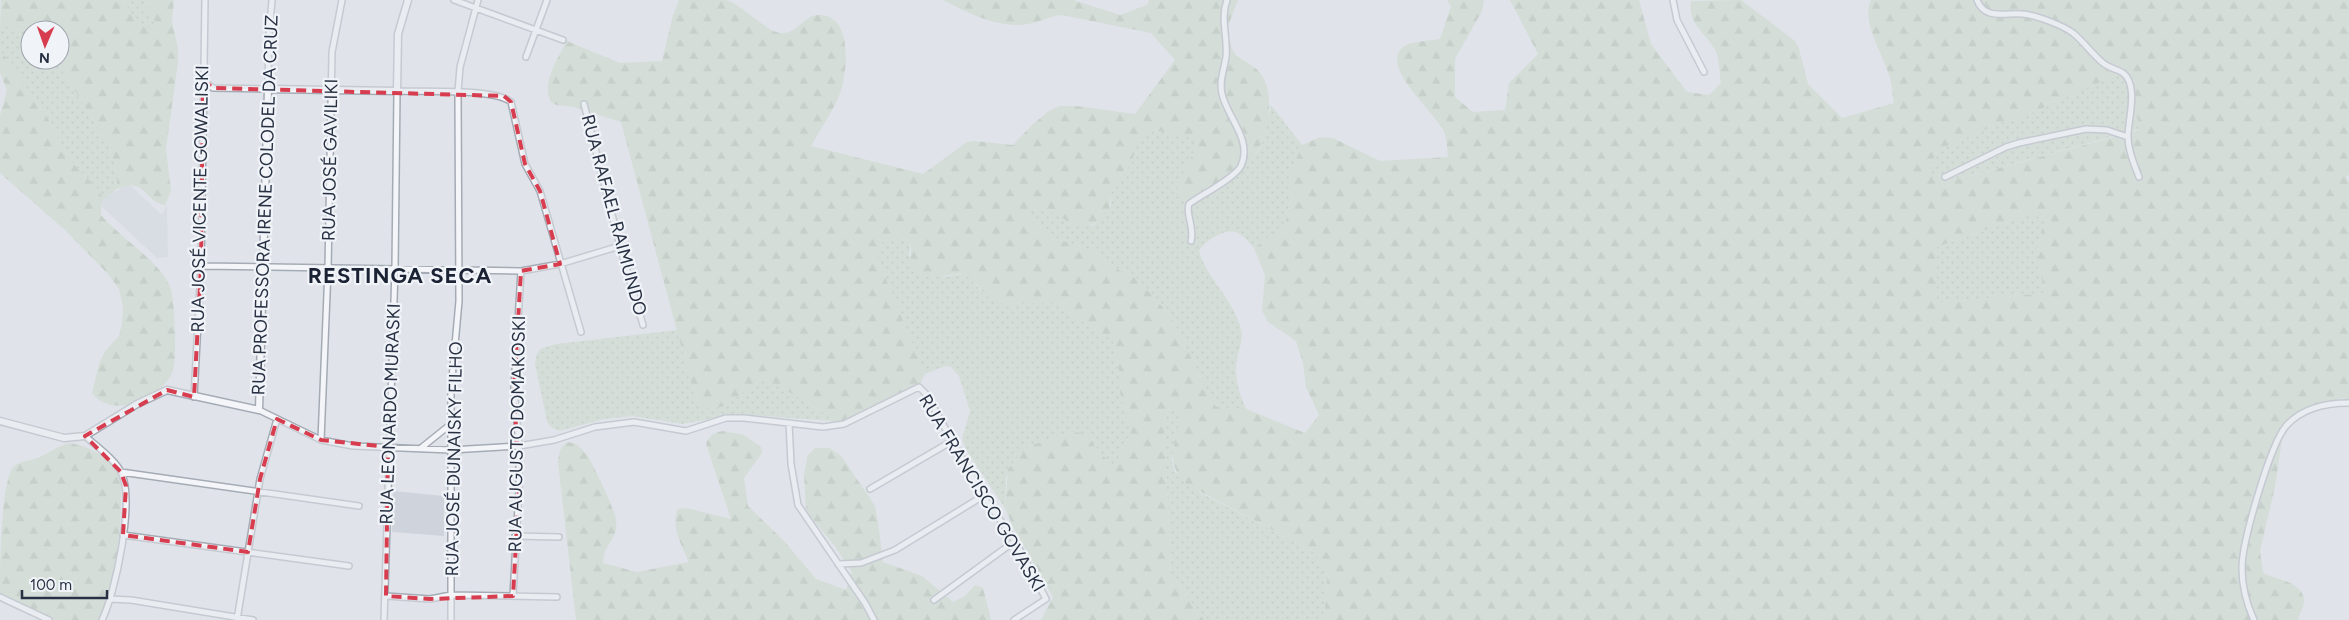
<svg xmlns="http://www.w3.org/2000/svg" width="2349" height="620" font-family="Figtree,sans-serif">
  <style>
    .built { fill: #ced3dc }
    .grass { fill: url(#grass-dots) }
    .forest { fill: url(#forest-firs); fill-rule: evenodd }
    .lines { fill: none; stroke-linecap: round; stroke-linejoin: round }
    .minor-casing { stroke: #a5abb5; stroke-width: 8 }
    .tertiary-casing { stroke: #a5abb5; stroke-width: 9 }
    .minor { stroke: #f4f5f8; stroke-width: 5 }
    .tertiary { stroke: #f4f5f8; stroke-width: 6 }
    .marked { fill: none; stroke: #d73d4f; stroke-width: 4; stroke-dasharray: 10 6; stroke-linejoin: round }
    .labels { text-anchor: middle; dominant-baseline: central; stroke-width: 4.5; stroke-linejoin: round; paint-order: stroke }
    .street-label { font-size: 18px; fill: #283143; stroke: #f0f3f7 }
    .district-label { font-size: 22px; font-weight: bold; letter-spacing: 1px; fill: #1a2234; stroke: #f0f3f7 }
  </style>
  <defs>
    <pattern id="grass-dots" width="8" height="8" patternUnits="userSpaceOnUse" patternTransform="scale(1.25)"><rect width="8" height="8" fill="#c5d5c1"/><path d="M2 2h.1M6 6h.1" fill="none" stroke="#a9b7a7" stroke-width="1.8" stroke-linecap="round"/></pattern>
    <pattern id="forest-firs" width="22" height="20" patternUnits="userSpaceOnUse" patternTransform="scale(1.25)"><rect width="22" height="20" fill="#c5d5c1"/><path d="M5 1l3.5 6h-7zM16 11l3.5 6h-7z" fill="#a9b7a7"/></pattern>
  </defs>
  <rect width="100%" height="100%" fill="#e0e4ea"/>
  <path class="built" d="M129,184L162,215L167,205L168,257L157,258L97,202Z
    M393,491L444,496V536L392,532Z"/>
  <path class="grass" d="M124,0H148L147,7L153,15L155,24L152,28C135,29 130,13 124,0Z
    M9,28L30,31V60H56L109,146L117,170V189L104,199L97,188L69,159L47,117L28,93L16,69L0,51V29Z
    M2121,73L2134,85L2139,129L1955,180L1929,173L1937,150L2003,122L2021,118L2061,98Z
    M1271,105L1302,145L1289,178L1290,200L1285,225L1254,248C1249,242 1243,235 1236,232C1224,228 1204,242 1199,251C1207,279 1235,301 1241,330C1244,340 1238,350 1237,360C1234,378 1239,393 1246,409L1216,408L1169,314L1137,279L1113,267L1095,251L1060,240L1040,230L1025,212L1047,209L1077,227L1094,225L1111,206V194L1120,176L1127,169L1138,139L1153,130L1200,139L1177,186L1209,191C1221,178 1237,172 1250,161C1265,149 1267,122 1271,105Z
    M2032,213L2045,220L2037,244L2040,272L2045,293L1937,303V247Z
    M901,237L911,241L909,256L944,277L965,273L984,294L1006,304L1052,302L1113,340L1121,379L1120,393L1131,431L1115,467L1098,451L1094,444L1072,432L1029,446L1012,464L1006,478L1005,508L967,451L962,439L970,411L959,376L951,367L945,366L925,374L877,257L882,242Z
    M677,330L691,383L726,405L763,378L807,402L822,412L844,422L739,414L682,424L633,416L604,419L559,431L551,427L547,421L535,364L536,356L540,349L557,344Z
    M1171,401L1182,413L1173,450L1172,461L1175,472L1201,493L1312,551L1328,570L1324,620H1204L1171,574L1164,424Z"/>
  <path class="forest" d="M1,0H124C130,13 135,29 152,27L155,24L153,15L147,7L148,0H174L172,22L178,48V62L166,149L171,191L165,205C144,202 146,176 117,189V170L109,146L56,60H60V30L30,31L9,28L0,29Z
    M679,0C694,0 711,0 725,0C738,2 761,26 776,32C793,39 802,17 817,15C854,12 848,74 839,96C831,114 820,130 811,146L923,174L967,142L974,141L1013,145L1033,124L1049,111L1060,106H1077L1135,114L1175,60L1151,33L1062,15C1050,16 1040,22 1028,24C999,29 968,13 943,0H1073L1120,15L1147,5L1149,0H1238L1226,31C1228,38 1231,49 1236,55C1244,62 1255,65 1261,74C1276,96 1269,140 1251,160C1242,170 1226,173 1216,183C1205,194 1194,207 1179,195L1177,186L1200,139L1153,130L1138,139L1132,162L1120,176L1111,194L1109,211L1102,220L1083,228L1077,227L1047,209L1025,212L1041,230L1060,240L1095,251L1113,267L1137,279L1169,314L1216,407L1246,409L1305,433L1319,415L1306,387L1303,363L1296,341L1268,322L1262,311L1265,275L1254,248L1285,225L1290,201L1289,178L1302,145L1320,137L1333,138L1380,161L1448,157C1447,150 1447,141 1445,134C1439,115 1378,67 1403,47C1410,41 1430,41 1440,39L1451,6L1447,0H1484L1482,11L1455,59V97L1473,112L1505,110L1509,83L1538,54L1510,0H1639L1651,44L1687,92L1709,95L1721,83C1719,74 1720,61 1716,52C1707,33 1687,25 1691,1L1741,0L1795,41L1799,49L1808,84L1842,118L1894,103C1892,93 1892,82 1888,72C1881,51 1861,20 1871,0H2349V175L2346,176L2349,184V400L2341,398L2297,416L2282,439L2275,487L2260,551L2263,573C2275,579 2304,582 2304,601C2304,607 2299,614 2298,620H1324L1328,570L1312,551L1188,485C1162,464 1176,440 1182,413L1171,402L1164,424L1171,574L1204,620H1041L1053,597L1013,527L1005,508L1008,469L1029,446L1072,432L1082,433L1089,437L1098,451L1115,467L1131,431L1120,393L1121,379L1113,340L1052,302L1006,304L991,300L965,273C945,274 927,284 911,267V241L901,237L882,242L877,257L925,374L920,384L844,422L822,412L807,402L763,378L726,405L714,409L703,407L695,398L691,383L621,122L574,107L556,105L551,102C541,83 558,58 567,41L620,63L662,61L673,15ZM2120,73L2134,85L2139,130L1955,180L1929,173L1937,150L2003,122L2021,118ZM2032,213L2045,220L2037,244L2038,271L2040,272L2045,293L1937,303V247Z
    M0,51L16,69L28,93L47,117L69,159L97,188L104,199L101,203V215C119,237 161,262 170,287C175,298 177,360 173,371C162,398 113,421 92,393L99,364L105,351L119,336L122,323L123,307L119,289L108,274L66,231L0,173V116L7,90L0,73Z
    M723,431L744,435L761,447L762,453L744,478L748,506L784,541L816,579L846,590L852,572L834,545L809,515L806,508L804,474L808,455L815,448H829L841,456L870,498L875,506L878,522L883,562L922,576L953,602L965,596L975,585L983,588L991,620H576L558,462C560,440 571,435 586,454C592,461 615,510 616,520C618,533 612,538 607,548C604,552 604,558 603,563L637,572L689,562C682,546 670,526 678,509L686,508L731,519L706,444C709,435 714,433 723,431Z
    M69,443C86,445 110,457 118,472C126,487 117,560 113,579C110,593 106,606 102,620H54L0,600C0,572 0,486 13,467C19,461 30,461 38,458C49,453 58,446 69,443Z"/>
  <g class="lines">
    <g class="minor-casing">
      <path id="minor" d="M454,0L563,40
        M1673,0L1677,20L1704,72
        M1977,0C1985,21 2006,12 2023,14C2036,15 2064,26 2073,33C2084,42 2092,54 2103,63C2109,68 2117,69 2123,73C2139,85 2128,120 2128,136C2128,150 2134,164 2139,177
        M526,57L547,0
        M203,80L213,88L268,89L269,34L272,0
        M584,104L620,246L643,325
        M1945,177L2006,147L2019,143L2086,129L2107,130L2128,137
        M1191,241C1195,226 1185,215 1189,204C1201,195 1235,178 1241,166C1253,140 1227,117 1222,94C1219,81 1224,70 1226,57C1228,37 1220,19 1227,0
        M201,266L521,271L560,264L620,246
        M194,397L201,266L205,0
        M259,410L321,440L353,446L451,450L519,446L554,440L595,427L634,422L686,431L726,418H744L823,427L844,424L919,387L926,394L983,496L1015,541L1046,599L1014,620
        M789,423L791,464L798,505L865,603L874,620
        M85,436C96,446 116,460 122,474C134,503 116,591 102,620
        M321,440L328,269L332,52L342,0
        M421,448L451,424
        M121,472L359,506
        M870,489L952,441
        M123,535L349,566
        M515,536L559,537
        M838,564L861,563L895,550L983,496
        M386,596L430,599L451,595L557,597
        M513,596L519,489V446L514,388L521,271
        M0,597L49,620
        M110,599L131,600L253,620
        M934,600L1015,541
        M237,620L260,479L277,419
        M384,620L395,269L397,91C421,92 495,88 511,102L525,164L540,191L581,332
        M451,620V389L459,301L458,92L460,67L478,0
        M2254,620C2247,605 2242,585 2242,568C2242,542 2270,445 2286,426C2302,408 2326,403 2349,403"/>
    </g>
    <g class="tertiary-casing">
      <path id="tertiary" d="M0,421L64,438L85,436L137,404L167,390L259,410L268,89L397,91L398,34L408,0"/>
    </g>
    <use href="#minor" class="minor"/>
    <use href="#tertiary" class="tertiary"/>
  </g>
  <path d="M0 0H2349V620H0ZM203,80L213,88L504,96L511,102L525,164L540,191L560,264L521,271L514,388L519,489L513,596L430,599L386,596L388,447L321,440L277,419L260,479L248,552L123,535L126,486L121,472L85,436L167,390L194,397L201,266Z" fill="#e0e4ea" fill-opacity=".55" fill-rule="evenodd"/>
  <path class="marked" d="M203,80L213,88L504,96L511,102L525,164L540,191L560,264L521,271L514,388L519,489L513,596L430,599L386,596L388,447L321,440L277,419L260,479L248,552L123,535L126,486L121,472L85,436L167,390L194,397L201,266Z"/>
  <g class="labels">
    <g class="street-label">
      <text transform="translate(330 160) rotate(-89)">RUA JOSÉ GAVILIKI</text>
      <text transform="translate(200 199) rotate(-89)">RUA JOSÉ VICENTE GOWALISKI</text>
      <text transform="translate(265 205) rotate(-88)">RUA PROFESSORA IRENE COLODEL DA CRUZ</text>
      <text transform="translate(614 215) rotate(75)">RUA RAFAEL RAIMUNDO</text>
      <text transform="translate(390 414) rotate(-88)">RUA LEONARDO MURASKI</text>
      <text transform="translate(517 434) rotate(-89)">RUA AUGUSTO DOMAKOSKI</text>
      <text transform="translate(454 459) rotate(-89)">RUA JOSÉ DUNAISKY FILHO</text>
      <text transform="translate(982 493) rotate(59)">RUA FRANCISCO GOVASKI</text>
    </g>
    <g class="district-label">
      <text x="400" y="275">RESTINGA SECA</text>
    </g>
  </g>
  <g transform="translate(45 45) rotate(182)"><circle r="24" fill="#f0f3f7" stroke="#a0a5af"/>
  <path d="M0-4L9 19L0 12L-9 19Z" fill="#d73d4f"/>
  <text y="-8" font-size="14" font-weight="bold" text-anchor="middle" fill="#283143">N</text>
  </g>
  <path d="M22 590v8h85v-8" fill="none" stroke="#283143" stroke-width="2.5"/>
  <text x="30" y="590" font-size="15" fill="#283143" stroke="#f0f3f7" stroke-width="4" paint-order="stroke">100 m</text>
</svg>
